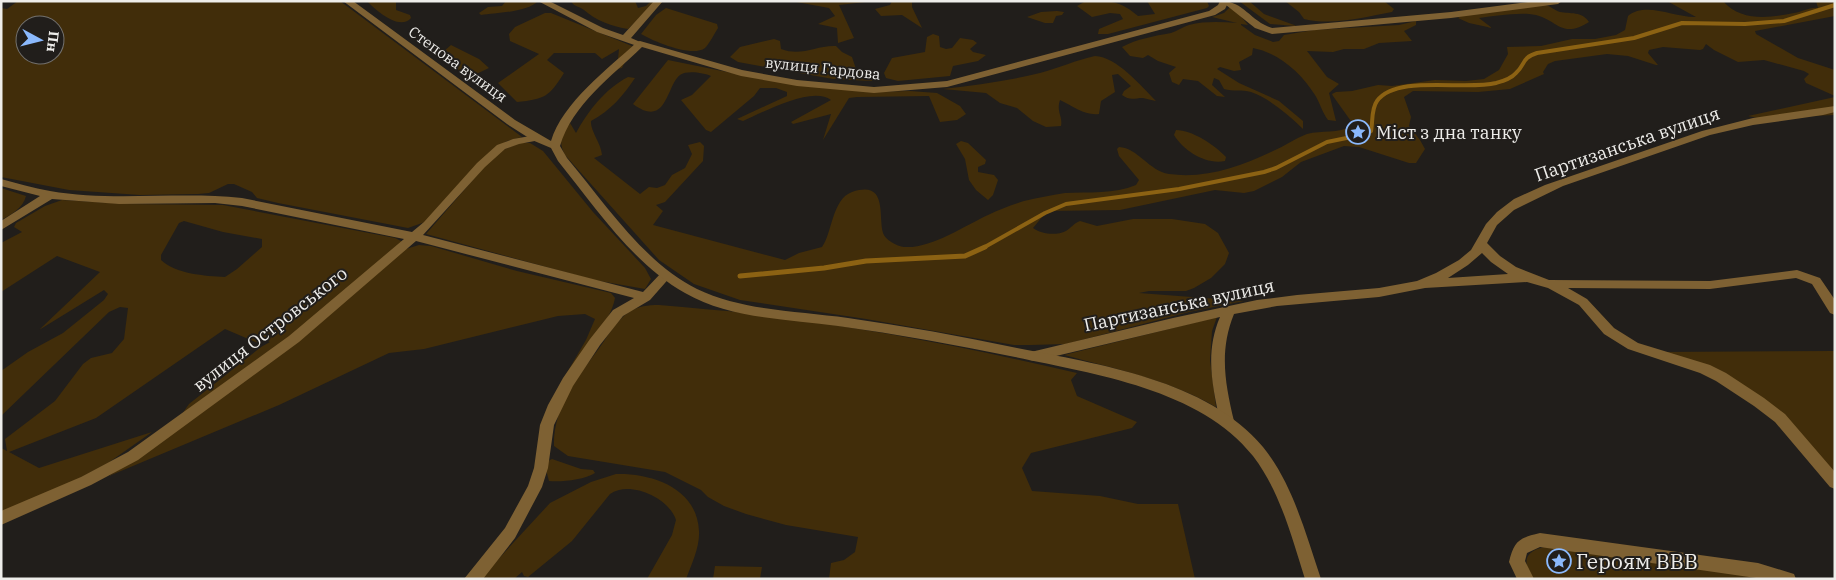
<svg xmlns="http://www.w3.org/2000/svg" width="1836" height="580" font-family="'IBM Plex Serif',serif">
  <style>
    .green { fill: #412d0a; fill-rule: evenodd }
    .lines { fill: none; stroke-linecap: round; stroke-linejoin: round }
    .stream-far1 { stroke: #8c6213; stroke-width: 4 }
    .stream { stroke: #8c6213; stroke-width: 5 }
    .minor { fill: #7e6133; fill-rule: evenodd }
    .tertiary { fill: #7e6133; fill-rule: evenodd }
    .labels { text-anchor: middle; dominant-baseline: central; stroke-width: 4; stroke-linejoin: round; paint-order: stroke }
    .far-street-label { font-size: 15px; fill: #eeedea; stroke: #211e1b }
    .poi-label { font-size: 18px; fill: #eeedea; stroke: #211e1b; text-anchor: start }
    .street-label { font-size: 18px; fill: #eeedea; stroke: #211e1b }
    .near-poi-label { font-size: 21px; fill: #eeedea; stroke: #211e1b; text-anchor: start }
  </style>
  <rect width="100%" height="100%" fill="#211e1b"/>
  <path class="green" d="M18,1H340L522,137L507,141L496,148L425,222L408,228L278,203L257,198L252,192L234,184H228L209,193L198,194L140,195L69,190L1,177V8L7,9ZM25,25H55V55H25Z
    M367,1H396V10L410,15L411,18C400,31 376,11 367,1Z
    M506,1H538C528,12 496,13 481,15L479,13L488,7L502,6Z
    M571,1H635L638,8L646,6L651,1H657L628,29C613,27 595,20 584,10C579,6 574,7 571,1Z
    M791,1H874L839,5L854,38L838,43L837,28L818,24L835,16L829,8Z
    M892,1H912V7L922,28L902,15L881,16L875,9L890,5Z
    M1086,1C1111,1 1119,0 1138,16L1155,14L1147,1H1207L1209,6L1207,8L1108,34H1098L1099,29L1123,19L1120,14L1110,13L1092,17L1077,6Z
    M1239,1H1249L1264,14L1297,26L1270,24Z
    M1285,1H1384L1394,9L1392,12C1364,17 1333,26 1304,19L1299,12Z
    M1667,1H1723C1741,22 1770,18 1794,13C1803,12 1809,7 1818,8L1816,1H1835V16L1755,31L1756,34L1798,58L1835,70V96L1806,83L1804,79L1809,74L1804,71L1764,60L1738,62L1714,50L1706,44L1703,49L1700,50L1663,47L1649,50L1648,53L1658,65H1656L1628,56L1607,54L1555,61L1548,64L1543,72L1544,74L1510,89L1478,92L1413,91L1404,97L1411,117L1409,126L1420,140L1425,149L1416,163H1409L1359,147L1344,146L1301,162L1282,177L1254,191L1244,193L1215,190L1120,210L1047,211L1033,228C1041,234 1056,236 1066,231C1071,228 1074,223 1080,221L1097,226L1133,219H1172L1205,224L1218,233L1229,253L1225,264L1211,278L1194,288L1186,291H1149L1139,293L1244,301L1189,312L1066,344L1030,345H1014L866,319L740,300L694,284L659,260L565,155C558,141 561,135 570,123L576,133C588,111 605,89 628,77L635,78C623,96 611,110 591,121C590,131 601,143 602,155L594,158L640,194L649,187L657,188L665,185L672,175L685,168L692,154L688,145L700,142L704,146L703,161L665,202L656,205L663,211L653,225L785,260L799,253L822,247C832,234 832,199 852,192C888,180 878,215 883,233C885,240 897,246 904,247C931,249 964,226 988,215C1000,209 1012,205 1024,201C1037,198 1051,195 1065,193C1089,192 1114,194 1136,185L1139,180L1119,156L1117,149L1119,147C1138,148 1149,171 1169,174C1205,179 1240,167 1273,151C1285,146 1294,139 1307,134C1322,130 1338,134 1352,126L1353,124L1333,96L1332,94L1336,92L1352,91L1378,85L1392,86L1435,80L1466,81L1484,79L1499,70L1508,54L1507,47L1541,46L1572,39H1595L1616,35L1625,30L1628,16C1646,1 1675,18 1696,17Z
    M1545,5C1551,6 1554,10 1560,12C1570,14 1582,11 1589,22C1559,41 1557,16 1529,14C1512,13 1495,16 1479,18L1492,28L1469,23L1458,18L1464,14Z
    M1230,7L1235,9L1248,25L1241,24V25L1255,35L1273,42L1279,41L1284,35L1314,30L1399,25L1416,21V25L1404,31L1412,41L1379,43L1364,49H1344L1333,52L1307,51L1327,77L1339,84L1329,93L1336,121L1328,120C1322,112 1320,103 1315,95C1301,73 1279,53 1253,48L1252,55L1239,62L1241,70L1234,71L1220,67L1217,69L1239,83L1279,101L1303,121V129C1290,116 1269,98 1251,92C1242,89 1233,92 1224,89L1219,80L1214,78L1212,85L1225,97L1217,96L1198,81L1183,79L1179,85L1172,82L1169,73L1176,67L1158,61L1148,55L1143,58L1130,56L1122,47C1137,39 1154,36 1171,33C1177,31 1183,27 1189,25C1205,21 1221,22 1237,23L1212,17L1224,13Z
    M666,8L717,24L718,28C714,34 710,43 705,48C692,58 653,41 641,34L656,15Z
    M1057,11L1064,12L1062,15L1056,16L1053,23H1045L1027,17L1041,12Z
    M545,13H551L632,46L622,68L612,70L618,59L619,49L602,59L595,53H554L547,60L564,73C549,97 545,99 517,102L498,83L539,54L510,41L509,34L515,27Z
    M933,34L939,36L940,47L946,49L952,48L960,38L973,40L977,43L970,49L973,52L986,55L978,61L953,66L950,76L898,81L886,78L884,73L892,58L925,52L927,37Z
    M774,39L780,41L781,49C802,57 816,45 836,46L842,52L852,57L856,69L875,74L876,78L871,81L833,79L738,62L730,57L740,47Z
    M451,45L479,59L489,68L472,76L465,75L443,59V52Z
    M1095,56C1117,57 1141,86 1156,101C1151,100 1147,99 1143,98C1134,98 1130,101 1122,95L1124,91L1131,86L1118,74L1112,75L1115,92L1101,101L1099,114C1085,116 1073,106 1060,100C1056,112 1063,116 1061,126L1046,127L1033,121L1017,108L1000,103L986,93L943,89C976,85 1008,81 1040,73C1059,68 1076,60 1095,56Z
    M668,60L732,73L869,92L910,91L937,93L960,106L966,114L957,120L940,122L929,96L857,97L849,98L823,140L831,114L793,124L791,122L831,100C812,85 762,113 743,121L737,119L787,96V92L776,88H760L754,96L711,132L706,130L681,100L692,95L711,76C704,73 687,70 680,75C666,86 667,129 633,104Z
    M1835,97V115L1758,118L1748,116Z
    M1176,130C1192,130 1215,145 1226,157L1225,161C1206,165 1184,151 1174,135Z
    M961,141L968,143L986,160L985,164L978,167V172L994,175L998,180L993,195L988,200L976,190L969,180L965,159L956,144Z
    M520,143H530L543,151L593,212L645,268L651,279L645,289L594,280L426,234L492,158L503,150Z
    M1,188L26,196C23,208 12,214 1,220Z
    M62,200L128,204L223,205L395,238L401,241L406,249L419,245L431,246L517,271L611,293L615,298C610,324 582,354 565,376L586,340L595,319L585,314L558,316L424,349L389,353L279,405L109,476L130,462L180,417L189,404L261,347L270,342L258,337V343L225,329L96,418L9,452L39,468L152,432L108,463L74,481L1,512V448L7,451L5,439L55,401L83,364L91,358L112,353L124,339L128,308L120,307L109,312L1,416V371L28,352L63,333L104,300L108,294L104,290L39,330L100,272L57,256L1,292V243L22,232L14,227L16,223L45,206ZM184,221L223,232L262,239V247L237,269L225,277C205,276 176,274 161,260V255L179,223Z
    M659,305C690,308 722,310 753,314C862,327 970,348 1077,373L1071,380L1077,396L1137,422L1132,428L1031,453L1022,468L1032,491L1100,496L1138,504H1178L1195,579H829L831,563L844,560L855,552L858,537L786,525L746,514L724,506L708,497L701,490L665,472L568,456L554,446C553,407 578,377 600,347C609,334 616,321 629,312C638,306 648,305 659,305Z
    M1217,317L1212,331L1210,360L1216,407C1169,380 1116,369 1064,355Z
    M1835,351V488L1787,432L1762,411L1719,379L1660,352Z
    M552,459L581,469L593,470L595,473C584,480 562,482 549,481L546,470L548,461Z
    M616,474C652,473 697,488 699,531C700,546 692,564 686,579H647L672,535L676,520C669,498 630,480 610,494L572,541L528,577L524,576L522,572L514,579H480L550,503L591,482Z
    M1544,547L1771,579H1533C1523,563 1523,552 1544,547Z
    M715,566L762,567L760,579H713Z"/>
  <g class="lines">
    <path class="stream-far1" d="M983,248L1045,213L1066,204L1179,189L1264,172L1276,168L1327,142L1366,134L1371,131C1373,122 1371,109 1377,101C1397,74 1465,91 1496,83C1503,81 1511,79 1516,73C1526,64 1521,58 1537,53L1634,38L1682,23L1745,24L1784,21L1835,5"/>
    <path class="stream" d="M740,276L824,268L866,261L965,256L985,247"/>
    <path class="minor" d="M538,1H549L603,28L623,35L654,1H663L631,38L645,44L640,47L597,32Z
      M1221,1C1244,1 1250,21 1272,28L1451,12L1536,1H1562L1558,4L1451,18L1272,34L1255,28Z
      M1835,106V112L1823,115L1753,125L1710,135L1563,186L1514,210L1497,225L1487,243L1500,256L1516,267L1549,280L1710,281L1797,270L1820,278L1835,300V315L1830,313L1812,284L1796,278L1710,289L1568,288L1587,299L1614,328L1638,343L1710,365L1726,373L1764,398L1785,414L1835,472V489L1830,487L1775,422L1754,406L1716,381L1700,373L1628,349L1604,334L1579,305L1548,288L1527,282L1425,288L1379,297L1277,306L1234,314C1219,351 1225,383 1234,421L1232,425L1227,427L1222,425L1220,421C1212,385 1205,352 1220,317L1035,361L1030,360L1028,356L1030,352L1035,351L1173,318L1257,300L1297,295L1379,288L1417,281L1436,273L1459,260L1471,250L1486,224L1497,212L1514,199L1545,185L1702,131L1753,118ZM1482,253L1491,262L1508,274L1448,278L1468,265Z
      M536,135L541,138L540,140L519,144L505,149L485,167L423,235L643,292L662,272L666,271L672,275L650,300L623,316L600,345L573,386L554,425L548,468L542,487L515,538L483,579H464L505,528L528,486L534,468L540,425L548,405L563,378L590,339L613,310L634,298L416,241L299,342L138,460L91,485L1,525V511L81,477L128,452L289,336L404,239L242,206L215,203L119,204L52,199L1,230V221L40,196L1,186V179C17,183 33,188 50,191C112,202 179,191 242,198L412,232L424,222L477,163L497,145L513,139Z
      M1540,533L1758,563L1794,574L1796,579H1763L1540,547L1527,553L1525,561L1534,579H1517L1509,562C1514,541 1519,538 1540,533Z"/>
    <path class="tertiary" d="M343,1H353L515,120L551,141C562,103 609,68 637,42L640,41L742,70L797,80L874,87L947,81L1209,11L1218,5L1220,1H1229L1225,9L1215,15L947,87L874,93L797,86L741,76L642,47C612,76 572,105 560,146L567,158C605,203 643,262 697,289C743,311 798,311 848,318C905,326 961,336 1017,348C1098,364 1208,380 1263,447C1293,484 1306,535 1321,579H1305C1292,538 1280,491 1253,456C1200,389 1094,374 1015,357C956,345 897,334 838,326C788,319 730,319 685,293C632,263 596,208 558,161L551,148L532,140L507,124Z"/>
  </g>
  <defs>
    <g id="sight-ring" transform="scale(1.25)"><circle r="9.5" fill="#211e1b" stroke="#8bb9fc" stroke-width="1.5"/><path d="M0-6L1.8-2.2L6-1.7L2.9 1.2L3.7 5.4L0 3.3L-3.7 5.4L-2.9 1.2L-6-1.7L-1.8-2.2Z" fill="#8bb9fc"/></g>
  </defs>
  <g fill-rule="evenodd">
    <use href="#sight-ring" x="1358" y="132"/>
    <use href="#sight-ring" x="1559" y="561"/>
  </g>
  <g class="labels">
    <g class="far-street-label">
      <text transform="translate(458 64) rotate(36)">Степова вулиця</text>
      <text transform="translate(823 68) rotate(6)">вулиця Гардова</text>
    </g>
    <g class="poi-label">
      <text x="1376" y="132">Міст з дна танку</text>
    </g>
    <g class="street-label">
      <text transform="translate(1627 144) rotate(-19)">Партизанська вулиця</text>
      <text transform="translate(1179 305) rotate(-12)">Партизанська вулиця</text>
      <text transform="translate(270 329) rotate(-38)">вулиця Островського</text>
    </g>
    <g class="near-poi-label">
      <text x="1576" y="561">Героям ВВВ</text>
    </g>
  </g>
  <rect width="1836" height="580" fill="none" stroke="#eeedea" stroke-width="5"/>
  <g transform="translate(40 40) rotate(97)"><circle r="24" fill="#211e1b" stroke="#73716e"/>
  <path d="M0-4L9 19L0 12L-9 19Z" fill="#8bb9fc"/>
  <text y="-8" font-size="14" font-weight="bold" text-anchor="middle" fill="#eeedea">Пн</text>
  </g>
</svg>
